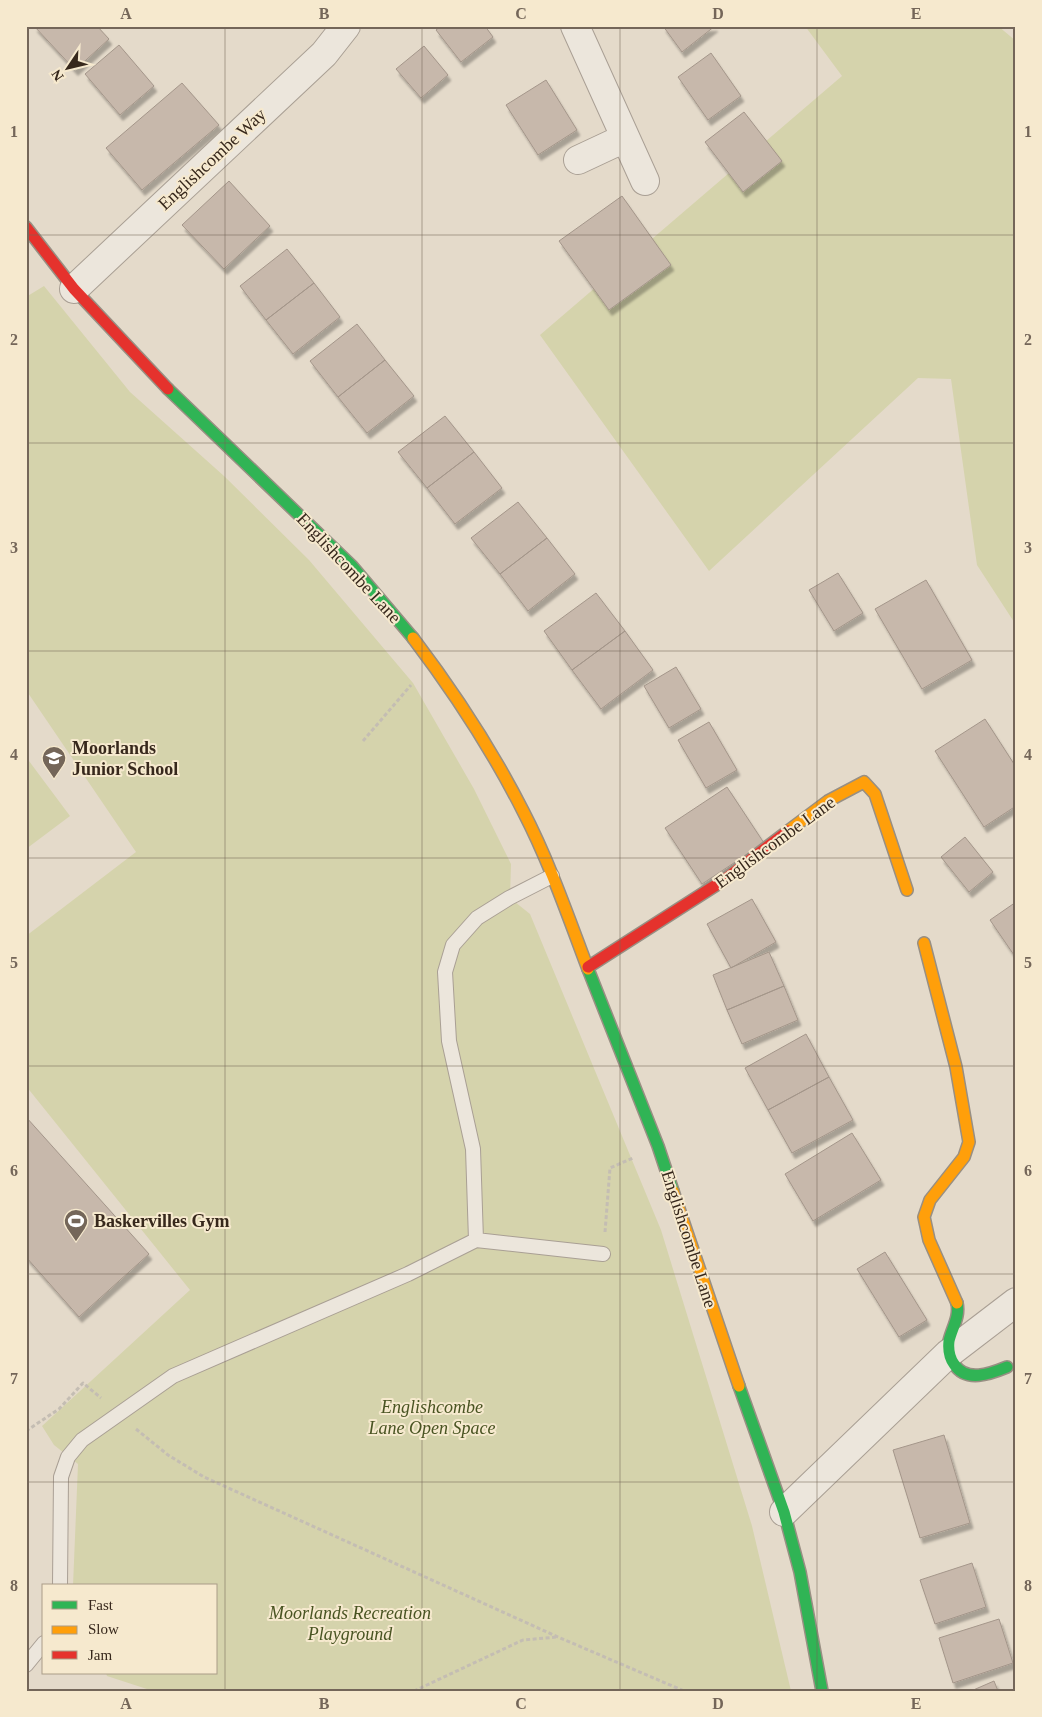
<svg xmlns="http://www.w3.org/2000/svg" width="1042" height="1717" font-family="'Times New Roman',serif">
  <style>
    .green { fill: #d5d3ac }
    .building { fill: #c7b8ab; stroke: #a4968a; filter: url(#shadow) }
    .lines { fill: none; stroke-linecap: round; stroke-linejoin: round }
    .lane-casing { stroke: #a99f94; stroke-width: 16 }
    .street-casing { stroke: #a99f94; stroke-width: 30 }
    .fast-casing { stroke: #988f83; stroke-width: 14 }
    .slow-casing { stroke: #988f83; stroke-width: 14 }
    .jam-casing { stroke: #988f83; stroke-width: 14 }
    .path { stroke: #c4bdb3; stroke-width: 3; stroke-dasharray: 4 2.5; stroke-linecap: butt }
    .lane { stroke: #ece6dc; stroke-width: 14 }
    .street { stroke: #ece6dc; stroke-width: 28 }
    .fast { stroke: #30b455; stroke-width: 11 }
    .slow { stroke: #ff9f0a; stroke-width: 11 }
    .jam { stroke: #e5322d; stroke-width: 11 }
    .grid { fill: none; stroke: #746659; stroke-width: 1; stroke-opacity: 0.55 }
    .labels { text-anchor: middle; dominant-baseline: central; stroke-width: 4; stroke-linejoin: round; paint-order: stroke }
    .street-label { font-size: 18px; fill: #37281c; stroke: #f6e9ce }
    .poi-label { font-size: 18px; font-weight: bold; fill: #37281c; stroke: #f6e9ce; text-anchor: start }
    .park-label { font-size: 18px; font-style: italic; fill: #495422; stroke: #f6e9ce }
    .neatline { fill: none; stroke: #746659; stroke-width: 2 }
    .grid-label { font-size: 16px; text-anchor: middle; font-weight: bold; fill: #746659 }
  </style>
  <defs>
    <filter id="shadow"><feDropShadow dx="3" dy="5.5" stdDeviation="1" flood-color="#0004"/></filter>
  </defs>
  <rect width="100%" height="100%" fill="#e4daca"/>
  <path class="green" d="M805,26H998L1016,41V625L977,565L951,379L918,378L709,571L540,335L842,76Z
    M44,286L130,392L224,476L309,560L413,683L474,789L511,864L510,898L530,914L661,1230L752,1526L791,1691H153L107,1676L106,1673H216V1586H73L78,1464L54,1445L42,1426L190,1290L26,1086V936L136,852L26,690V297Z
    M26,757L70,816L26,849Z"/>
  <path class="building" d="M34,26H97L109,39L75,70Z
    M441,26H485L493,37L461,62L436,30Z
    M663,26H715L682,52Z
    M119,45L154,86L120,115L85,74Z
    M424,46L448,75L421,98L396,69Z
    M711,53L741,96L708,120L678,77Z
    M546,80L577,130L538,155L506,105Z
    M182,83L219,125L142,190L106,148Z
    M744,112L782,161L743,192L705,142Z
    M229,181L270,226L224,269L182,225Z
    M622,196L671,265L609,310L559,241Z
    M287,249L314,283L266,320L240,286Z
    M314,283L340,317L293,354L266,320Z
    M357,324L385,360L338,397L310,361Z
    M385,360L414,396L367,433L338,397Z
    M445,416L474,452L427,488L398,452Z
    M474,452L502,488L455,524L427,488Z
    M518,502L547,538L500,574L471,538Z
    M547,538L575,574L528,611L500,574Z
    M838,573L863,613L834,631L809,590Z
    M926,580L972,660L922,689L875,609Z
    M596,593L625,631L572,670L544,631Z
    M625,631L653,670L601,709L572,670Z
    M676,667L701,709L669,728L644,686Z
    M985,719L1016,767V806L984,827L935,751Z
    M709,722L737,770L706,788L678,740Z
    M727,787L764,843L702,884L665,828Z
    M965,837L993,872L969,892L941,857Z
    M752,899L776,942L731,968L707,924Z
    M1016,902V958L990,920Z
    M769,952L784,986L727,1010L713,975Z
    M784,986L798,1020L742,1044L727,1010Z
    M806,1034L829,1077L768,1110L745,1068Z
    M829,1077L853,1120L792,1153L768,1110Z
    M26,1117L149,1254L79,1317L26,1257Z
    M852,1133L881,1180L813,1221L785,1174Z
    M885,1252L927,1320L899,1337L857,1269Z
    M944,1435L970,1523L920,1538L893,1450Z
    M972,1563L986,1607L935,1624L920,1580Z
    M999,1619L1013,1663L953,1683L939,1638Z
    M994,1681L998,1691H971Z"/>
  <g class="lines">
    <g class="lane-casing">
      <path id="lane" d="M476,1240L603,1254
        M60,1586L61,1477L68,1457L82,1440L173,1376L408,1274L476,1240L473,1149L449,1041L445,972L453,945L477,918L509,898L552,876
        M26,1665L44,1643"/>
    </g>
    <g class="street-casing">
      <path id="street" d="M575,26L645,181
        M578,160L625,138
        M74,289L324,54L346,26
        M784,1512L948,1354L1016,1302"/>
    </g>
    <g class="fast-casing">
      <path id="fast" d="M168,389L352,566L413,638
        M588,969L658,1146L673,1191
        M957,1303C960,1317 952,1328 949,1341C948,1350 949,1357 954,1364C966,1383 990,1374 1007,1367
        M739,1386L784,1512L800,1572L822,1691"/>
    </g>
    <g class="slow-casing">
      <path id="slow" d="M413,638C454,692 492,750 523,811C549,861 568,916 588,969
        M788,831L828,801L864,782L875,794L907,890
        M924,943L956,1067L969,1142L964,1157L930,1200L924,1217L929,1240L957,1303
        M673,1191L739,1386"/>
    </g>
    <g class="jam-casing">
      <path id="jam" d="M26,227L74,289L168,389
        M588,967L724,880L788,831"/>
    </g>
    <path class="path" d="M363,741L411,685
      M605,1232L610,1168L633,1158
      M136,1429L168,1455L204,1477L558,1637L684,1691
      M26,1431L59,1409L83,1383L101,1398
      M414,1691L523,1640L557,1637"/>
    <use href="#lane" class="lane"/>
    <use href="#street" class="street"/>
    <use href="#fast" class="fast"/>
    <use href="#slow" class="slow"/>
    <use href="#jam" class="jam"/>
  </g>
  <path class="grid" d="M225,26V1691M422,26V1691M620,26V1691M817,26V1691M26,235H1016M26,443H1016M26,651H1016M26,858H1016M26,1066H1016M26,1274H1016M26,1482H1016"/>
  <defs>
    <g id="school-pin" transform="scale(1.25)"><path d="M0 17L-7.5 6A9.5 9.5 0 1 1 7.5 6Z" fill="#746659" stroke="#f6e9ce"/><path d="M0-5L7-2L0 1L-7-2ZM-4 1L0 2.5L4 1V4Q0 6-4 4Z" fill="#fff"/></g>
    <g id="stadium-pin" transform="scale(1.25)"><path d="M0 17L-7.5 6A9.5 9.5 0 1 1 7.5 6Z" fill="#746659" stroke="#f6e9ce"/><path d="M0-5a6.5 5 0 1 0 0 10a6.5 5 0 1 0 0-10ZM-3.5-1.8h7v3.6h-7Z" fill="#fff"/></g>
  </defs>
  <g fill-rule="evenodd">
    <use href="#school-pin" x="54" y="758"/>
    <use href="#stadium-pin" x="76" y="1221"/>
  </g>
  <g class="labels">
    <g class="street-label">
      <text transform="translate(212 159) rotate(-43)">Englishcombe Way</text>
      <text transform="translate(349 568) rotate(47)">Englishcombe Lane</text>
      <text transform="translate(775 842) rotate(-36)">Englishcombe Lane</text>
      <text transform="translate(689 1239) rotate(72)">Englishcombe Lane</text>
    </g>
    <g class="poi-label">
      <text x="72" y="748">Moorlands<tspan x="72" dy="21">Junior School</tspan></text>
      <text x="94" y="1221">Baskervilles Gym</text>
    </g>
    <g class="park-label">
      <text x="432" y="1407">Englishcombe<tspan x="432" dy="21">Lane Open Space</tspan></text>
      <text x="350" y="1613">Moorlands Recreation<tspan x="350" dy="21">Playground</tspan></text>
    </g>
  </g>
  <rect width="1042" height="1717" fill="none" stroke="#f6e9ce" stroke-width="55"/>
  <rect x="42" y="1584" width="175" height="90" fill="#f6e9ce" stroke="#aa9c87"/>
  <rect x="52" y="1601" width="25" height="8" fill="#30b455" stroke="#aa9c87"/>
  <text x="88" y="1610" font-size="15" fill="#37281c">Fast</text>
  <rect x="52" y="1626" width="25" height="8" fill="#ff9f0a" stroke="#aa9c87"/>
  <text x="88" y="1634" font-size="15" fill="#37281c">Slow</text>
  <rect x="52" y="1651" width="25" height="8" fill="#e5322d" stroke="#aa9c87"/>
  <text x="88" y="1660" font-size="15" fill="#37281c">Jam</text>
  <g transform="translate(68 68) rotate(235)" stroke="#f6e9ce" stroke-width="4" paint-order="stroke">
  <path d="M0-4L9 19L0 12L-9 19Z" fill="#37281c"/>
  <text y="-8" font-size="14" font-weight="bold" text-anchor="middle" fill="#37281c">N</text>
  </g>
  <rect x="28" y="28" width="986" height="1662" class="neatline"/>
  <g class="grid-label">
    <text x="126" y="19">A</text>
    <text x="324" y="19">B</text>
    <text x="521" y="19">C</text>
    <text x="718" y="19">D</text>
    <text x="916" y="19">E</text>
    <text x="14" y="137">1</text>
    <text x="1028" y="137">1</text>
    <text x="14" y="345">2</text>
    <text x="1028" y="345">2</text>
    <text x="14" y="553">3</text>
    <text x="1028" y="553">3</text>
    <text x="14" y="760">4</text>
    <text x="1028" y="760">4</text>
    <text x="14" y="968">5</text>
    <text x="1028" y="968">5</text>
    <text x="14" y="1176">6</text>
    <text x="1028" y="1176">6</text>
    <text x="14" y="1384">7</text>
    <text x="1028" y="1384">7</text>
    <text x="14" y="1591">8</text>
    <text x="1028" y="1591">8</text>
    <text x="126" y="1709">A</text>
    <text x="324" y="1709">B</text>
    <text x="521" y="1709">C</text>
    <text x="718" y="1709">D</text>
    <text x="916" y="1709">E</text>
  </g>
</svg>
